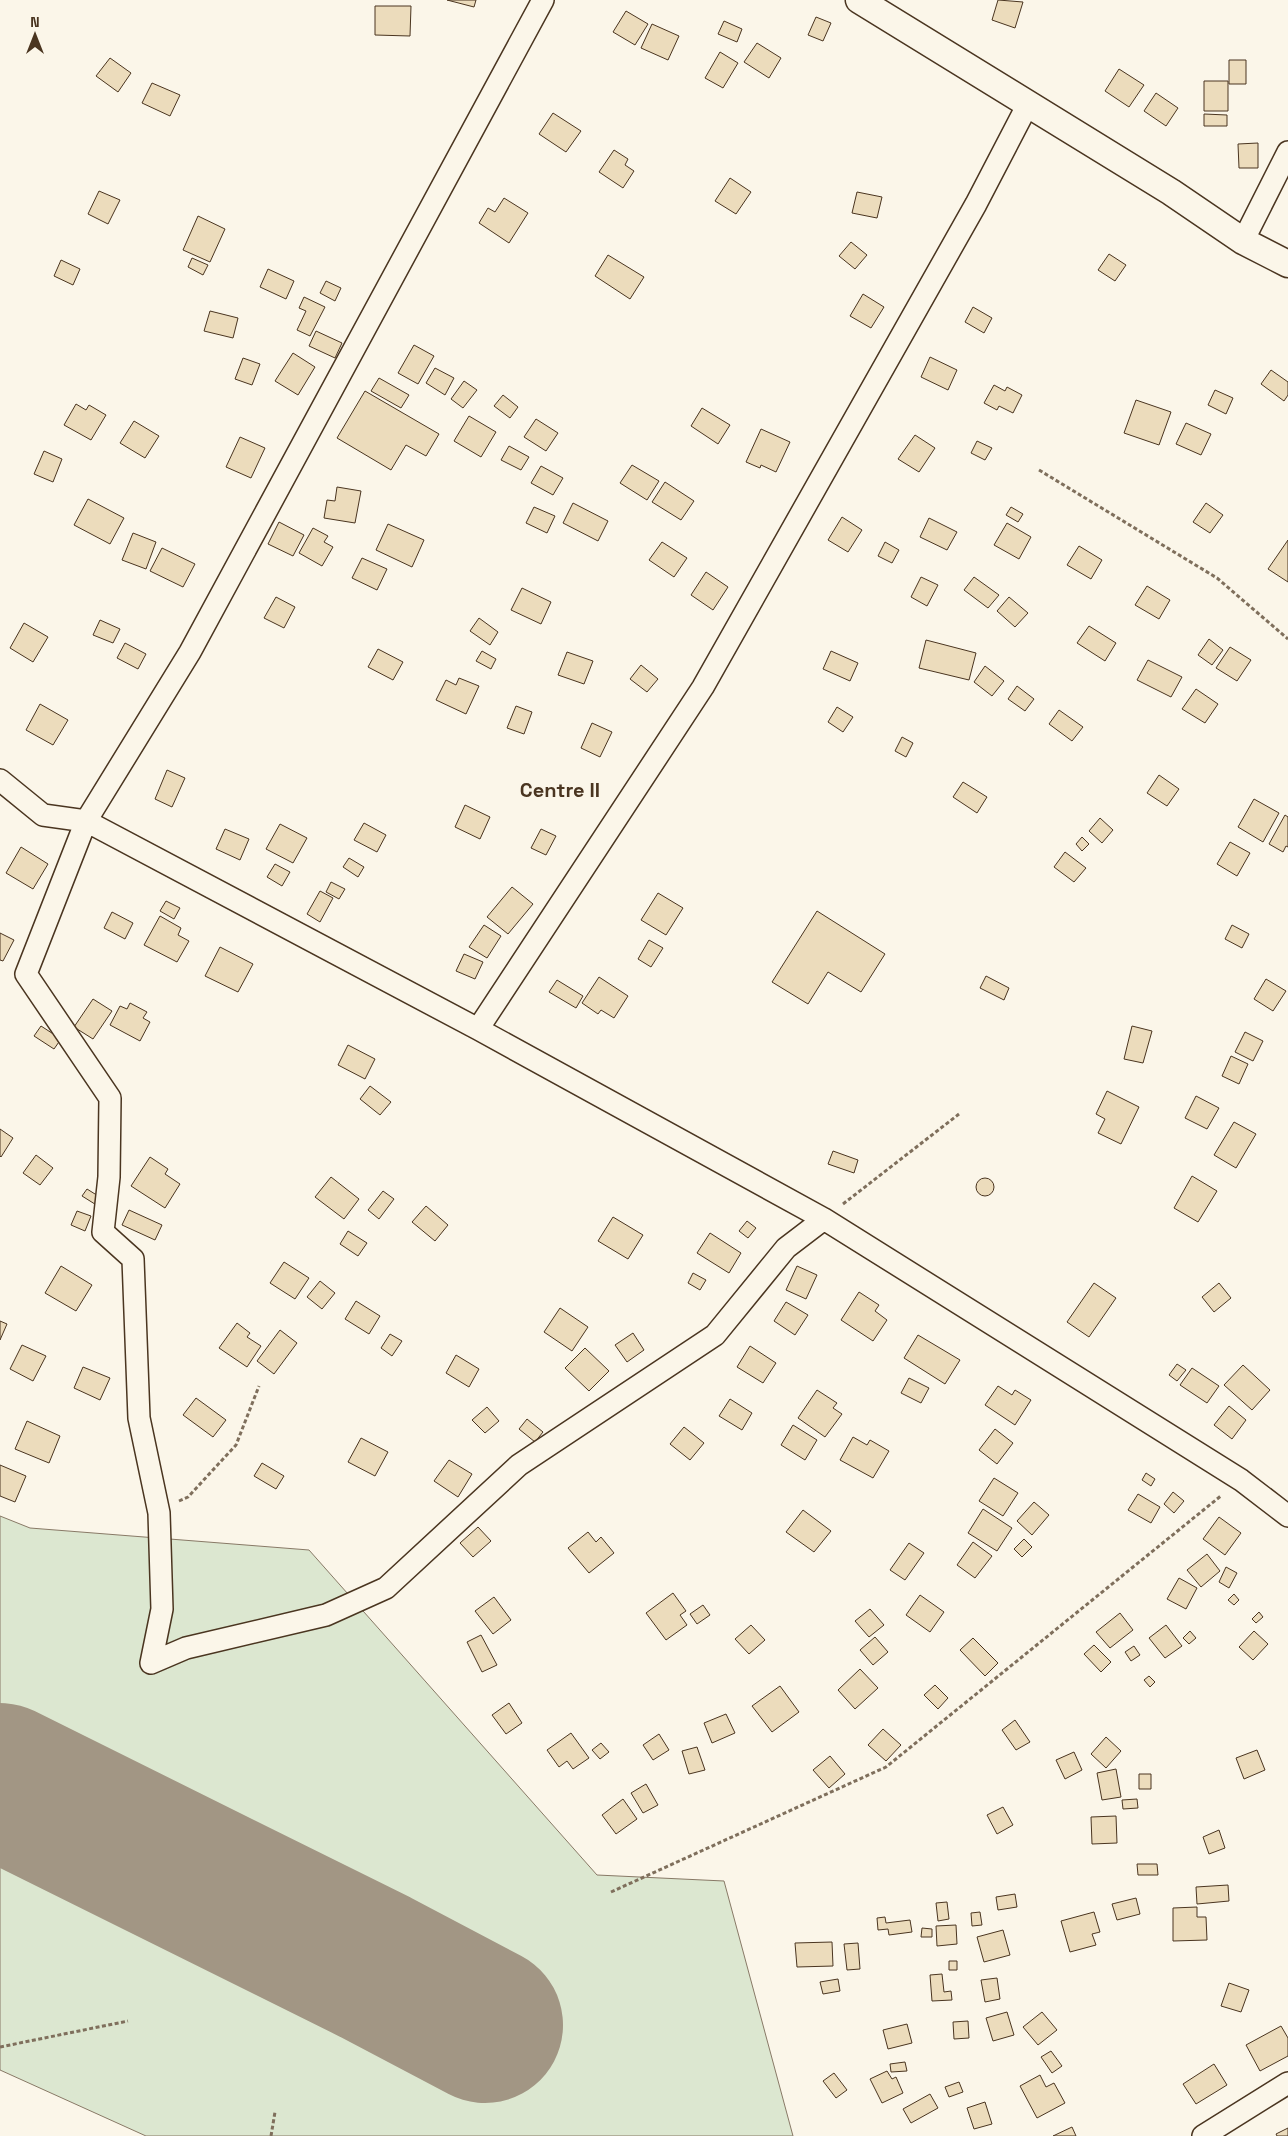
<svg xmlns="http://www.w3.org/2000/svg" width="1288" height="2136" font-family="'Space Grotesk',sans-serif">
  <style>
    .green { fill: #dce7d0; stroke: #887966 }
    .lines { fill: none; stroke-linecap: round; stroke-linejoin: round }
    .runway { stroke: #a29684; stroke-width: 156 }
    .building { fill: #ecdcbc; stroke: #4a3520 }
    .minor-casing { stroke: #4a3520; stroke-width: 24 }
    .tertiary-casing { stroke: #4a3520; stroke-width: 29 }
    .path { stroke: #7f6f5c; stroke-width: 3; stroke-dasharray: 4 2.5; stroke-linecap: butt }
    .minor { stroke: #fbf6e9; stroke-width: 21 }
    .tertiary { stroke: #fbf6e9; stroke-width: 26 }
    .labels { text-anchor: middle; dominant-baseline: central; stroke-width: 4; stroke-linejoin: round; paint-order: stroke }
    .neighbourhood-label { font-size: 20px; font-weight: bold; fill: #4a3520; stroke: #fbf6e9 }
  </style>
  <rect width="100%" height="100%" fill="#fbf6e9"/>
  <path class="green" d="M0,1516L30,1528L309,1550L597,1875L724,1881L793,2136H146L0,2070Z"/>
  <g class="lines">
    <path class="runway" d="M0,1781L375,1967L485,2025"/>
  </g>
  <path class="building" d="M447,0H476L474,7Z
    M998,0L1023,2L1015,28L992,20Z
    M375,6H411L410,36L375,35Z
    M626,11L648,24L635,45L613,32Z
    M816,17L831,23L823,41L808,35Z
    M724,21L742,29L737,42L718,34Z
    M652,24L679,36L668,60L641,48Z
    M757,43L781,58L769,78L744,62Z
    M720,52L738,63L723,88L705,78Z
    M110,58L131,73L118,92L96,76Z
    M1229,60H1246V84H1229Z
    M1119,69L1144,85L1129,107L1105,91Z
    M1204,81H1228V111H1204Z
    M152,83L180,95L170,116L142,103Z
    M1156,93L1178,108L1166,126L1144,111Z
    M553,113L581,131L566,152L539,134Z
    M1204,114L1227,115V126H1204Z
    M1258,143V168H1239L1238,144Z
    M614,150L628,159L625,165L634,171L623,188L599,172Z
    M730,178L751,192L736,214L715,201Z
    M99,191L120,200L108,224L88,214Z
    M857,192L882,197L877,218L852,213Z
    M504,198L528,213L509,243L479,223L488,208L495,212Z
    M198,216L225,229L210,262L183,250Z
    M851,242L867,255L855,269L839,256Z
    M1109,254L1126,265L1115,281L1098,270Z
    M608,255L644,277L630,299L595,276Z
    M192,258L208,265L203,275L188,267Z
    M61,260L80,269L73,285L54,276Z
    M268,269L294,281L286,299L260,287Z
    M326,281L341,288L335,301L320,293Z
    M863,294L884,307L871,328L850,316Z
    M304,297L325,307L310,336L297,330L306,311L299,308Z
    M973,307L992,318L984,333L965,322Z
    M210,311L238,318L233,338L204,331Z
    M316,331L342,343L335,358L309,346Z
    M414,345L434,356L418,384L398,373Z
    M293,353L315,367L298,395L275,381Z
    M930,357L957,370L948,390L921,377Z
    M243,358L260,364L252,385L235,379Z
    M435,368L454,378L445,395L426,383Z
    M1271,370L1288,382V395L1284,401L1261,384Z
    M379,378L409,395L401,408L371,391Z
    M464,381L477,390L463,408L451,399Z
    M994,385L1005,391L1007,387L1022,395L1013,413L999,406L997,410L984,403Z
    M1215,390L1233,398L1226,414L1208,405Z
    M365,391L439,434L426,456L406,445L391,470L337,438Z
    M503,395L518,407L510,418L494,406Z
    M1136,400L1171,412L1159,445L1124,433Z
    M76,404L86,410L89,405L106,415L91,440L64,425Z
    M702,408L730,425L718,444L691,426Z
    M469,416L496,432L481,457L454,441Z
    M536,419L558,433L546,451L524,437Z
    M134,421L159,436L145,458L120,443Z
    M1186,423L1211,434L1201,455L1176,444Z
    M761,429L790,442L776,472L761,465L760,468L746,462Z
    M915,435L935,448L919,472L898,459Z
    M240,437L265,448L251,478L226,467Z
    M977,441L992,448L985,460L971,453Z
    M509,446L529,457L521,470L501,460Z
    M44,451L62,459L53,482L34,474Z
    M632,465L659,481L647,500L620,483Z
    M541,466L563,478L553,495L531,483Z
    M665,482L694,501L681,520L652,502Z
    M337,487L361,491L355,523L324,518L327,500L335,501Z
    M88,499L124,518L110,544L74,525Z
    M573,503L608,521L598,541L563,523Z
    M1206,503L1223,515L1210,533L1193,522Z
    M534,507L555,516L547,533L526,523Z
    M1011,507L1023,514L1018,522L1006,515Z
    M842,517L862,530L848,552L828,540Z
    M929,518L957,532L947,550L920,537Z
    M279,522L304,535L293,556L268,544Z
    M1007,523L1031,537L1019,559L994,545Z
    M388,524L424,540L412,567L376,550Z
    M313,528L328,536L324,542L333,547L322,566L299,553Z
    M133,533L156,542L146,569L122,560Z
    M1288,540V582L1268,569Z
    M662,542L687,558L674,577L649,560Z
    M885,542L899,550L892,563L878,556Z
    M1079,546L1102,560L1091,579L1067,565Z
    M162,548L195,564L183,587L150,571Z
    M362,558L387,569L377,590L352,578Z
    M706,572L728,587L713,610L691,595Z
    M921,577L938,585L927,606L911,597Z
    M974,577L999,595L988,608L964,590Z
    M1147,586L1170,600L1159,619L1135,605Z
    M522,588L551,602L541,624L511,610Z
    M276,597L295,607L284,628L264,618Z
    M1009,597L1028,613L1015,627L997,611Z
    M479,618L498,632L490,645L470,631Z
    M100,620L120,629L113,643L93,635Z
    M24,623L48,637L33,662L10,648Z
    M1089,626L1116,643L1105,661L1077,643Z
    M1209,639L1223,650L1212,665L1198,655Z
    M926,640L976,653L969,680L919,668Z
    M125,643L146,654L138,669L117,658Z
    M1230,647L1251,660L1237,681L1216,668Z
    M378,649L403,662L393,680L368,667Z
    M482,651L496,659L491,669L476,661Z
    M831,651L858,663L850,681L823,669Z
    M567,652L593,661L584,684L558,675Z
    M1148,660L1182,677L1171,697L1137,680Z
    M641,665L658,679L647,692L630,679Z
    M985,666L1004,681L992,696L974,682Z
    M459,678L479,686L466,714L436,700L446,680L456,685Z
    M1017,686L1034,699L1025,711L1008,699Z
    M1196,689L1218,704L1205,723L1182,709Z
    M40,704L68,720L53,745L26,730Z
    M516,706L532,712L524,734L507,728Z
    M837,707L853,717L843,732L828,722Z
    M1059,710L1083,727L1072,741L1049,724Z
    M592,723L612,732L600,757L581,748Z
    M902,737L913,743L906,757L895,751Z
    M167,770L185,778L172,807L155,799Z
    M1159,775L1179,789L1167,806L1147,793Z
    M963,782L987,797L977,813L953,797Z
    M1254,799L1279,813L1263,842L1238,827Z
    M465,805L490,817L480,839L455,827Z
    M1285,815L1288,817V847L1286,846L1283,852L1269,844Z
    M1100,818L1113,830L1102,843L1089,831Z
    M364,823L386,835L377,852L354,840Z
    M280,824L307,838L293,863L266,849Z
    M225,829L249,839L240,860L216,849Z
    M541,829L556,836L546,855L531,848Z
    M1082,837L1089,844L1082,851L1076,844Z
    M1230,842L1250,853L1237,876L1217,864Z
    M21,847L48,864L33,889L6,873Z
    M1065,852L1086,868L1074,882L1054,867Z
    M349,858L364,867L358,877L343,867Z
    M275,864L290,872L282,886L267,877Z
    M331,882L345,889L339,899L326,892Z
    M512,887L533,904L508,934L487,917Z
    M320,891L333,898L320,922L307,914Z
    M658,893L683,908L666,935L641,920Z
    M166,901L180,908L174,919L160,911Z
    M817,911L885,954L861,992L828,972L808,1004L772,982Z
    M112,912L133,923L125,939L104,928Z
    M160,916L181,928L178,935L189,941L177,962L144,945Z
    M484,925L501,936L487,958L469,947Z
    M1232,925L1249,934L1242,948L1225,939Z
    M0,933L14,940L3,961L0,960Z
    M649,940L663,948L651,967L638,959Z
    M220,947L253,964L238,992L205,976Z
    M464,954L483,962L475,979L456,971Z
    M986,976L1009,988L1004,1000L980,988Z
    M599,977L628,996L614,1018L601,1010L598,1014L582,1003Z
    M1266,979L1286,991L1273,1011L1254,999Z
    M557,980L583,996L576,1008L549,992Z
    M93,999L112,1011L93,1039L74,1027Z
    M130,1003L147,1012L143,1018L150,1022L140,1041L110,1025L120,1006L127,1009Z
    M41,1026L61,1039L54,1049L34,1036Z
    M1132,1026L1152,1031L1143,1063L1124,1059Z
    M1245,1032L1263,1041L1253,1061L1235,1052Z
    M348,1045L375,1059L365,1079L338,1065Z
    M1231,1056L1248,1064L1239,1084L1222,1076Z
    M370,1086L391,1102L380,1115L360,1099Z
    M1107,1091L1139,1107L1121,1144L1098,1133L1105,1119L1096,1114Z
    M1196,1096L1219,1108L1207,1129L1185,1118Z
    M1234,1122L1256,1134L1236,1168L1214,1155Z
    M0,1129L13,1138L1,1157L0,1156Z
    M833,1151L858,1160L854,1173L828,1164Z
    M36,1155L53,1168L40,1185L23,1173Z
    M150,1157L168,1169L165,1174L180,1184L165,1208L131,1186Z
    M1192,1176L1217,1191L1198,1222L1174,1208Z
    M331,1177L359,1199L344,1219L315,1197Z
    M976 1187a9 9 0 1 1 18 0a9 9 0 1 1-18 0Z
    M87,1189L103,1199L98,1206L82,1196Z
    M383,1191L394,1199L379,1219L368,1210Z
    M426,1206L448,1225L435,1241L412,1222Z
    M129,1210L162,1225L155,1240L122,1225Z
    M77,1211L91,1216L85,1231L71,1225Z
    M613,1217L643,1235L628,1259L598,1241Z
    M747,1221L756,1228L748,1238L739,1231Z
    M348,1231L367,1243L358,1256L340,1244Z
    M710,1233L741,1253L729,1273L697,1253Z
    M284,1262L309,1278L295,1299L270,1283Z
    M61,1266L92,1285L76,1311L45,1293Z
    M797,1266L817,1275L806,1299L786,1290Z
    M693,1273L706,1280L700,1290L688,1283Z
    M320,1281L335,1293L322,1309L307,1297Z
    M1094,1283L1116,1298L1089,1337L1067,1322Z
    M1219,1283L1231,1298L1214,1312L1202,1297Z
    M859,1292L879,1305L875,1311L887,1320L873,1341L841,1320Z
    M356,1301L380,1316L369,1334L345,1319Z
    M786,1302L808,1315L795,1335L774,1321Z
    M560,1308L588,1327L572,1351L544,1332Z
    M0,1321L7,1324L0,1340Z
    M237,1323L250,1333L247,1337L261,1346L247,1367L219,1348Z
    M280,1330L297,1343L274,1374L257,1361Z
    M633,1333L644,1350L627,1362L615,1345Z
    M390,1334L402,1341L392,1356L381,1348Z
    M918,1335L960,1360L945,1384L904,1358Z
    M22,1345L46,1356L33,1381L10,1369Z
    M750,1346L776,1363L763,1383L737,1367Z
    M585,1348L609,1371L589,1391L565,1368Z
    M456,1355L479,1369L469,1387L446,1373Z
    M1177,1364L1186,1370L1177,1381L1169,1375Z
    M1243,1365L1270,1390L1252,1410L1224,1385Z
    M83,1367L110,1378L100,1400L74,1388Z
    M1192,1368L1219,1386L1207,1403L1180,1385Z
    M909,1378L929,1388L921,1403L901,1393Z
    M998,1386L1012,1395L1015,1390L1031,1400L1015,1425L985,1405Z
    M817,1390L837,1403L833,1408L842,1414L825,1437L798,1418Z
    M196,1398L226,1420L213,1437L183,1415Z
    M730,1399L752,1413L742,1430L719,1416Z
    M1229,1406L1246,1420L1232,1439L1214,1425Z
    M487,1407L499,1421L485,1433L472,1420Z
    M527,1419L543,1432L535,1442L519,1429Z
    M27,1421L60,1436L49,1463L15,1449Z
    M793,1425L817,1440L805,1460L781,1445Z
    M684,1427L704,1443L690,1460L670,1444Z
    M995,1429L1013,1443L997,1464L979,1450Z
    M853,1437L867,1445L870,1440L889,1451L873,1478L840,1460Z
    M361,1438L388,1452L375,1476L348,1462Z
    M449,1460L472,1474L458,1497L434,1481Z
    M262,1463L284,1476L276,1489L254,1476Z
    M0,1465L26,1476L15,1502L0,1496Z
    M1146,1473L1155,1479L1151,1486L1142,1480Z
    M994,1478L1018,1493L1003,1516L979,1501Z
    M1173,1492L1184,1501L1174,1513L1164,1504Z
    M1138,1494L1160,1507L1151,1523L1128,1510Z
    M1034,1502L1049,1515L1032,1535L1017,1521Z
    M983,1509L1012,1528L997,1551L968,1533Z
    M803,1510L831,1531L814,1552L786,1532Z
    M1219,1517L1241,1533L1225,1555L1203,1539Z
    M478,1527L491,1541L473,1557L460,1543Z
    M588,1532L596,1542L601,1537L614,1553L589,1573L568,1548Z
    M1024,1539L1032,1547L1022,1557L1014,1549Z
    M973,1542L992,1556L975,1578L957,1565Z
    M909,1543L924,1553L905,1580L890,1570Z
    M1207,1554L1220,1571L1201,1587L1187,1570Z
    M1226,1567L1237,1573L1229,1588L1219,1582Z
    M1179,1578L1197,1588L1186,1609L1167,1599Z
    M673,1593L686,1611L680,1615L687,1625L666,1640L646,1613Z
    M1234,1594L1239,1600L1234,1605L1228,1600Z
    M920,1595L944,1612L930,1632L906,1615Z
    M494,1597L511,1620L493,1634L475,1611Z
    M703,1605L710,1615L697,1624L690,1614Z
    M870,1609L884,1625L869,1637L855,1621Z
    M1259,1612L1263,1617L1256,1623L1252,1619Z
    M1120,1613L1133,1630L1110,1648L1096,1632Z
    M751,1625L765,1640L749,1654L735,1639Z
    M1166,1625L1182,1646L1165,1658L1149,1638Z
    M1190,1631L1196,1638L1189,1644L1183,1638Z
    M1254,1631L1268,1644L1253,1660L1239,1647Z
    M481,1635L497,1665L482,1672L467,1642Z
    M875,1637L888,1652L873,1665L860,1650Z
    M973,1638L998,1663L985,1676L960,1650Z
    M1094,1645L1111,1662L1101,1672L1084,1654Z
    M1134,1646L1140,1655L1131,1661L1125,1652Z
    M860,1669L878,1688L855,1709L838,1690Z
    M1149,1676L1155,1682L1150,1687L1144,1680Z
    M935,1685L948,1698L938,1709L924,1695Z
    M780,1686L799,1712L772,1732L752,1706Z
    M509,1703L522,1723L506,1734L492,1715Z
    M726,1714L735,1733L712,1743L704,1723Z
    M1015,1720L1030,1742L1016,1750L1002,1730Z
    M883,1729L901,1745L886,1761L868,1745Z
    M571,1733L589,1758L573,1769L567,1761L559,1767L547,1750Z
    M659,1734L669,1750L653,1760L643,1745Z
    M1106,1737L1121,1751L1106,1768L1091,1754Z
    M601,1743L609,1752L600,1759L592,1750Z
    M697,1747L705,1770L689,1774L682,1751Z
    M1257,1750L1265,1770L1244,1779L1236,1758Z
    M1074,1752L1082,1770L1065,1779L1056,1760Z
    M830,1756L845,1774L829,1788L813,1770Z
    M1116,1769L1121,1797L1102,1800L1097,1773Z
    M1139,1774H1151V1789H1139Z
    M646,1784L658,1805L643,1813L631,1793Z
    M623,1799L637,1819L616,1834L602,1815Z
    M1137,1799L1138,1808L1123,1809L1122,1800Z
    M1003,1807L1013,1825L997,1834L987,1815Z
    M1116,1816L1117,1843L1092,1844L1091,1817Z
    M1219,1830L1225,1848L1209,1854L1203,1837Z
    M1137,1864H1157L1158,1875H1138Z
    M1228,1885L1229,1901L1197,1904L1196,1887Z
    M1015,1894L1017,1907L998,1910L996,1897Z
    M1136,1898L1140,1914L1117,1920L1112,1904Z
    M947,1902L949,1919L938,1921L936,1903Z
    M1197,1907V1917H1206L1207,1940L1173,1941V1908Z
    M980,1912L982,1925L972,1926L971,1913Z
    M1094,1912L1100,1932L1092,1934L1096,1945L1070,1952L1061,1921Z
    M885,1917L886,1923L910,1920L912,1932L889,1935L888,1929L878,1930L877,1918Z
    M956,1925L957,1944L937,1946L936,1926Z
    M922,1928L932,1929V1937H921Z
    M1003,1930L1010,1955L984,1962L977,1937Z
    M832,1942L833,1966L797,1967L795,1943Z
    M858,1943L860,1969L847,1970L844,1944Z
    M949,1961H957V1970H949Z
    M942,1974L944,1992L951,1991L952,2000L932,2001L930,1975Z
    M997,1978L1000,1999L985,2002L981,1980Z
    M838,1979L840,1991L823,1994L820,1982Z
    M1229,1983L1249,1990L1241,2012L1221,2006Z
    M1007,2012L1014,2035L993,2041L986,2018Z
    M1042,2012L1057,2030L1038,2045L1023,2027Z
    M968,2021L969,2038L954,2039L953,2022Z
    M907,2024L912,2043L888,2049L883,2030Z
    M1281,2026L1288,2038V2056L1260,2071L1246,2045Z
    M1051,2051L1062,2066L1052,2073L1041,2057Z
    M905,2062L907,2071L891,2072L890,2064Z
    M1214,2064L1227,2085L1196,2104L1183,2084Z
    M887,2071L892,2079L896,2077L903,2093L882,2103L870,2079Z
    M834,2073L847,2090L836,2098L823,2081Z
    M1040,2075L1046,2087L1054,2083L1065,2103L1037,2118L1020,2086Z
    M959,2082L963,2092L949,2097L945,2087Z
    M930,2094L938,2108L911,2123L903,2109Z
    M985,2102L992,2124L974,2129L967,2108Z
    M1072,2127L1076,2136H1053Z
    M1288,2128V2136H1277L1276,2134Z"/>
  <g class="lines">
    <g class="minor-casing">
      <path id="minor" d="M1243,241L1288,152
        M0,780L43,815L86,821L478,1029L824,1219L1241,1480L1288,1516
        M478,1029L703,687L976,204L1028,104
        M151,1663L162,1609L159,1513L139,1418L133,1259L103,1232L109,1177L110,1098L26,974L86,821L190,652L543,0
        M151,1663L186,1648L326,1615L386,1588L519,1465L715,1335L786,1248L824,1219
        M1203,2136L1288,2083"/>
    </g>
    <g class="tertiary-casing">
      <path id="tertiary" d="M859,0L1171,192L1243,241L1288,264"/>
    </g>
    <path class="path" d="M1039,470L1217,578L1288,639
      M843,1204L959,1114
      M179,1501L188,1497L236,1445L259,1386
      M611,1892L886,1767L1222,1495
      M0,2047L128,2021
      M271,2136L275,2112"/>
    <use href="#minor" class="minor"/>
    <use href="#tertiary" class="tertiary"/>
  </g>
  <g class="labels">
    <g class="neighbourhood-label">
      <text x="560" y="790">Centre II</text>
    </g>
  </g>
  <g transform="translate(35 35)" stroke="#fbf6e9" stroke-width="4" paint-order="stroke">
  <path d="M0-4L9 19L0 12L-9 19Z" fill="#4a3520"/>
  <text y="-8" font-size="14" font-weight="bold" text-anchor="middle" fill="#4a3520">N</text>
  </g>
</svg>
